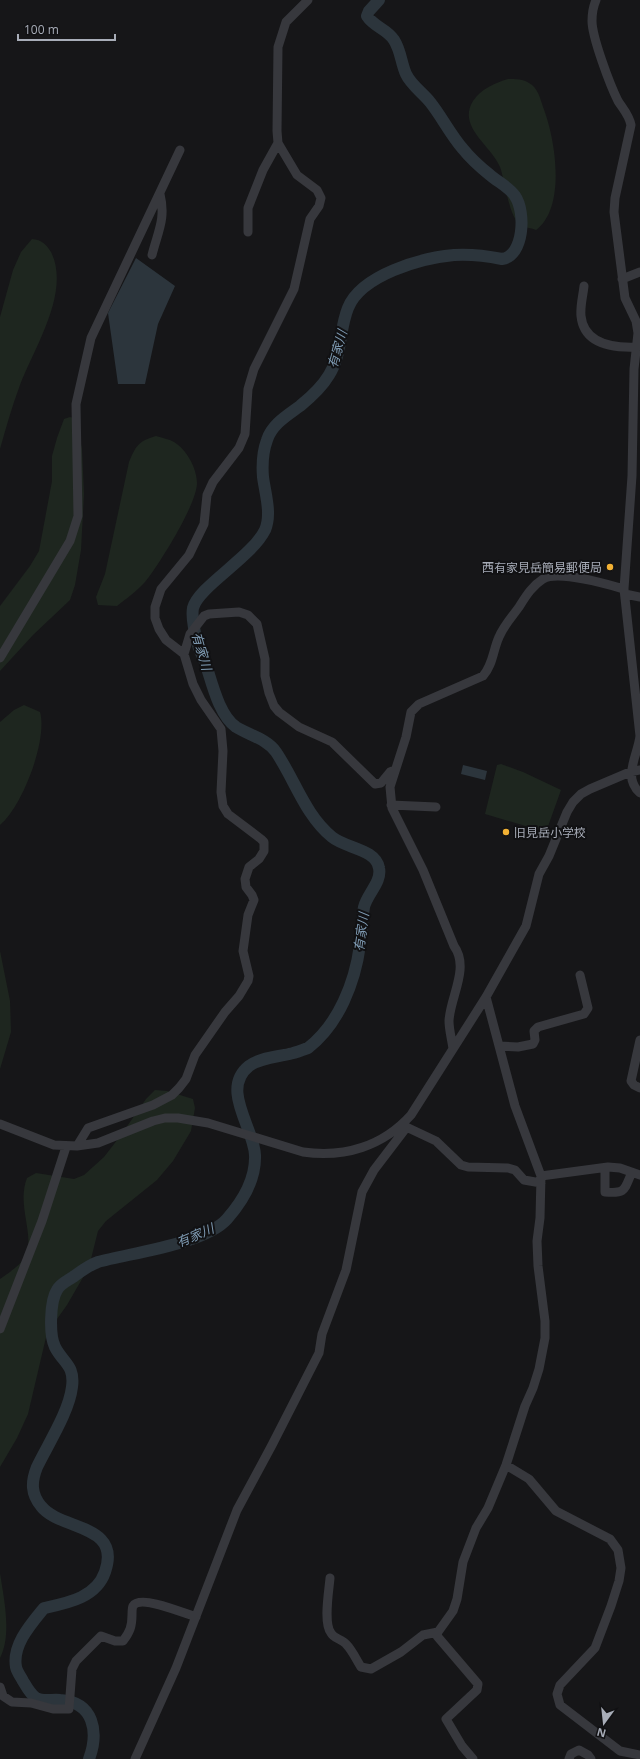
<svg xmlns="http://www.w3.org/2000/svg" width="640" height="1759" font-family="'Open Sans','Noto Sans JP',sans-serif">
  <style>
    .green { fill: #1e261f }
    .water { fill: #2c353c }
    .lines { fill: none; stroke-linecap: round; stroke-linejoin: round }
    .river { stroke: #2c353c; stroke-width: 12 }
    .minor { stroke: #37383d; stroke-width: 9 }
    .poi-dot { fill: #f2b134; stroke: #111113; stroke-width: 1.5 }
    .labels { text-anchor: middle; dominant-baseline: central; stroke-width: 4; stroke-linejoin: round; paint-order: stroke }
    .poi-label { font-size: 12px; fill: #a8adb8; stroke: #111113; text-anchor: end }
    .water-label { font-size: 13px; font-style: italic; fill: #7f9bb3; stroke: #111113 }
  </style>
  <rect width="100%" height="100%" fill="#161618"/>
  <path class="green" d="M508,79C515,79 524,79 529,83C538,88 540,98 543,107C555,137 567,207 536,230C532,228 526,228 522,226C509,220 505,180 500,167C491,145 457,127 473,101C481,89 495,83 508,79Z
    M32,239C42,240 46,244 51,252C71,292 34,348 20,385C12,406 6,428 0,449V317L13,270L21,252Z
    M70,417L76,419L82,449L84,494L81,550L75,585L70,600L33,635L0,671V606L30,566L39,551L52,481V456L57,438L64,419Z
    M156,436C162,438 169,439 174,442C186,449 197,468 197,483C197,504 159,565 145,582C137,591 126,599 117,606L98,605L96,597L105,574L129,462C136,446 138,441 156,436Z
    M24,705L40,712C48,740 22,807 0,825V722L14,710Z
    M501,764L523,772L561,790L546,832L485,814L497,765Z
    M0,951L10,1001L11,1032L0,1069Z
    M155,1090L167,1091L193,1099L195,1108L191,1131L173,1161L157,1180L106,1221L98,1231L89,1267L67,1305L47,1333L28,1414L17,1438L0,1467V1279C8,1273 20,1266 25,1257C36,1236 16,1206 27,1178L36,1173L74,1179L84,1175L104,1157L121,1135L146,1099Z
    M0,1573C4,1600 12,1634 0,1658Z"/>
  <path class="water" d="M136,258L175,286L158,324L145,384H118L108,313Z
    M463,765L487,771L485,780L461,774Z"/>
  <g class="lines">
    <path class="river" d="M89,1759C99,1732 94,1702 60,1700C52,1699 43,1702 36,1698C30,1694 26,1686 23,1681C21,1677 17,1672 16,1667C12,1645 31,1624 44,1608C67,1603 96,1598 105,1572C122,1523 60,1531 41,1506C31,1494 31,1482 37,1467C48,1444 69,1412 72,1387C75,1365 63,1363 55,1347C49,1335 50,1301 57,1290C60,1284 67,1281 73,1277C80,1272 89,1265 98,1262C130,1253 205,1244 227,1219C242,1202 256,1179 255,1155C254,1128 220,1089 249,1066C259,1058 276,1057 289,1054C295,1053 302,1050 308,1048C339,1024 355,982 360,945C362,932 362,920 364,907C367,894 382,882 379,868C376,849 345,848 332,837C305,815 295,780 276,752C267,739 249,735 236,727C219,715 212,683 206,665C204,658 200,652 198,645C195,634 191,619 193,608C198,587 252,557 265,530C272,514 265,493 263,477C262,465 263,451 267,440C272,424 288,415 300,406C311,397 322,387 329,375C342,355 339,330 348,308C361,275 421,258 454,255C469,254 487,256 502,259C524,256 526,212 515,196C509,187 498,182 490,175C480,167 471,159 463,149C450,134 442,117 430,102C423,93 411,85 406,74C401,63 401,51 394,40C387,29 374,27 367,16L369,11L379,0"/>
    <path class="minor" d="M596,0C593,7 592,14 592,21C592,37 610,85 618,101C623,109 629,115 631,125L615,198L614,212L625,298L636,321L638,333L634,369L632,476L624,589L640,736
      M248,232V208L263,170L278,143
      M152,255C158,231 166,219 160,194
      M622,279L640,272
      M584,286C583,296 580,306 581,316C584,345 614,348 637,347
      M625,594L640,597
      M184,654L190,634L204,616L209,614L239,612L248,615L257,624L265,659V676L269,693L274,706L279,712L299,727L332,742L375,784L381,783L390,772L395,770
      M0,658L70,541L78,516L76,404L91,338L180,150
      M640,736C638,755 622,777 640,793
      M391,805L436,807
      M640,1040L631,1081L634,1085L640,1088
      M499,1046L518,1047L533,1044L535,1040L534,1031L538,1027L584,1014L588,1008L580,975
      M453,1049C452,1040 449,1030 449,1021C450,997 470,968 454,946L423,870L392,808L390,787L406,737L411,712L419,704L483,676C493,665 493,650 499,637C504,625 512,617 519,607C526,596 532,586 543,579C559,570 606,584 624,589
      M0,1124L54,1145L77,1146L98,1143L153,1121L165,1118H178L208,1123L303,1152C345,1158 383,1146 411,1115L486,997L526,926L539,874L549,856L567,812L573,802L581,794L590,789L630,772L640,770
      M402,1125L436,1141L461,1165L468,1167L508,1168L515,1170L524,1180L541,1183
      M77,1146L88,1128L153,1105L172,1095L179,1088L186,1079L195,1055L225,1012L239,996L248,981L249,976L243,951L248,915L254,900L252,895L246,887L245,879L249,867L259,859L264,851V842L261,839L228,814L223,806L221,792L223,751L221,729L201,700L193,684L184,654L166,640L159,629L155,618V607L161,589L189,555L204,524L207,495L213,482L239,448L245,434L248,389L254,369L294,289L310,219L319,206L321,198L317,190L297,175L278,143L277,131L278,47L286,22L308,0
      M605,1168V1192C626,1194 624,1190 632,1172
      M541,1176L608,1167L620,1168L640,1175
      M0,1329L42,1221L66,1147
      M506,1465L529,1479L556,1511L610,1539L618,1550L621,1568L619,1581L611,1606L595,1648L560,1685L557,1694L560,1705L620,1751L640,1755
      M330,1578C329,1591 323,1623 331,1633C334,1639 342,1639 346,1644C352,1650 356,1659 361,1667L371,1669L401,1652L423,1635L438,1632
      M0,1687L3,1696L12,1702L31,1703L53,1709H69L72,1669L76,1661L101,1636L115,1641H123C130,1632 132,1626 132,1615C132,1612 132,1608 133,1606C140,1594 186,1614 196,1617
      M135,1759L176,1668L237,1510L272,1445L319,1353L322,1334L346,1270L362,1192L374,1170L406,1128
      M473,1759L462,1746L446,1719L477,1690L478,1684L437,1636L438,1632L453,1611L457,1599L463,1562L476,1528L488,1508L506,1465L525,1406L533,1388L539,1369L545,1338V1321L538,1266L537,1241L540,1218L541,1176L515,1106L486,997
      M569,1759L571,1754L579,1750L588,1755L591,1759"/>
  </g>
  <g class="poi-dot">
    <circle cx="610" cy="567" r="4"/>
    <circle cx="506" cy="832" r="4"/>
  </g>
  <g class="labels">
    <g class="poi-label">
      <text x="602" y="567">西有家見岳簡易郵便局</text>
      <text x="514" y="832" text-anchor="start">旧見岳小学校</text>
    </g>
    <g class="water-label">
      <text transform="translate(337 349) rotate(-74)">有家川</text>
      <text transform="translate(202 651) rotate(74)">有家川</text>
      <text transform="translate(361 932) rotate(-82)">有家川</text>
      <text transform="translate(195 1235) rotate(-23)">有家川</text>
    </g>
  </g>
  <g transform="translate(604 1723) rotate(195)" stroke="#111113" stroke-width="3" paint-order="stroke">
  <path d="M0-3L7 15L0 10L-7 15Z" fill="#a8adb8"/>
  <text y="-6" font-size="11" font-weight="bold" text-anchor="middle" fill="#a8adb8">N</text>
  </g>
  <path d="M18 34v6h97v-6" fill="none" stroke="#a8adb8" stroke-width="2"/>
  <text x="24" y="34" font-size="12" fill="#a8adb8" stroke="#111113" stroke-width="3" paint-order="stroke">100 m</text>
</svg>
